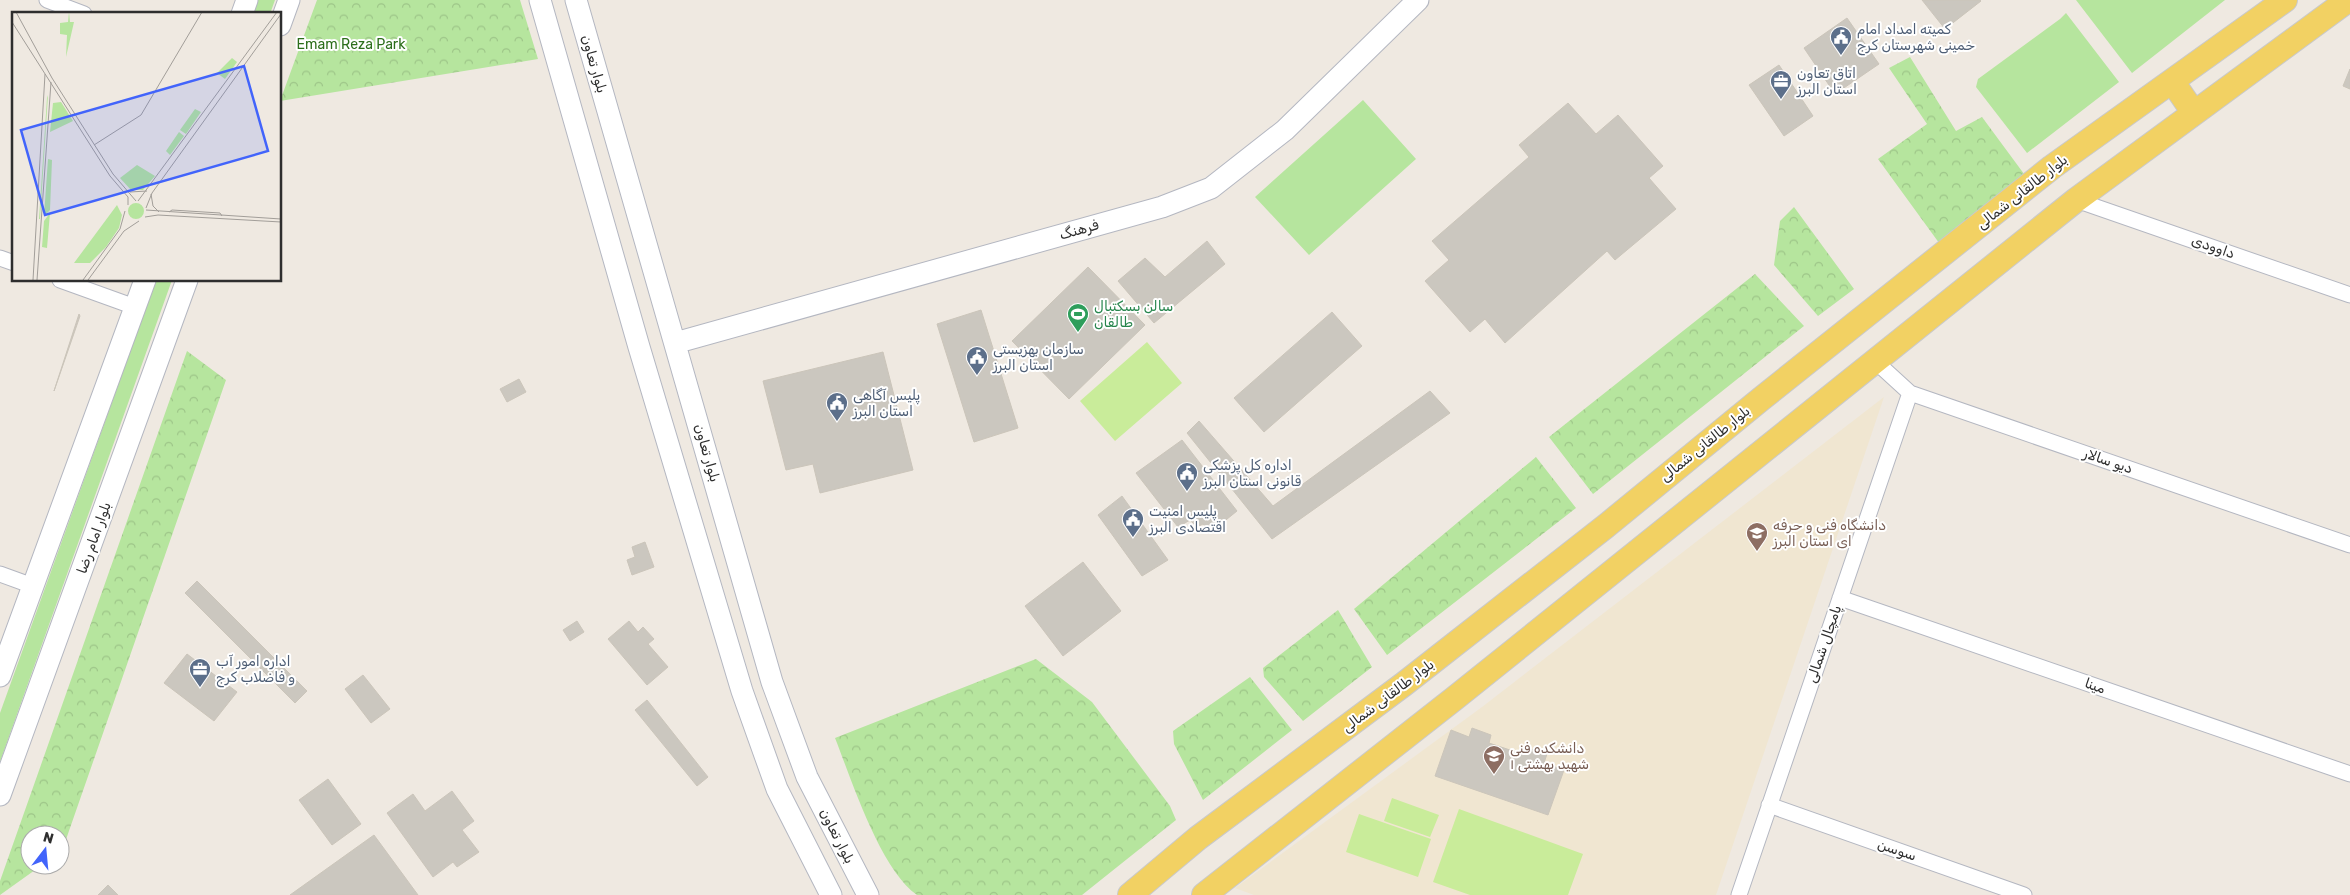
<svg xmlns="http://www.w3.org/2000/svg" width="2350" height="895" font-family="Rubik,'Noto Sans Arabic',sans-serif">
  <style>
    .education { fill: #f0e6d1 }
    .grass { fill: #b6e59e }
    .forest { fill: url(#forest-crowns) }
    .pitch { fill: #c9ec9a }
    .building { fill: #cbc7bf; stroke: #cbc5ba }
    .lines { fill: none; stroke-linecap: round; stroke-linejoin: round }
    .street-casing { stroke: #b4b7c1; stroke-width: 17 }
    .secondary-casing { stroke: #b4b7c1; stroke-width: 23 }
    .primary-casing { stroke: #c9c9c9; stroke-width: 26 }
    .street { stroke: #fff; stroke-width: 15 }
    .secondary { stroke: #fff; stroke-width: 21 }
    .primary { stroke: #f2d163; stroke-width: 24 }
    .labels { text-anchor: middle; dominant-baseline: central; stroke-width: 4; stroke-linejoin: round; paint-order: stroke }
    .service-label { font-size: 14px; fill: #4e5e75; stroke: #fff; text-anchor: start }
    .park-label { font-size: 14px; fill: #2c6e1b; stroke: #fff }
    .street-label { font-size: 14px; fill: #2e2e2e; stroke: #fff }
    .leisure-label { font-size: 14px; fill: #27864d; stroke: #fff; text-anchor: start }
    .education-label { font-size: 14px; fill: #785e54; stroke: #fff; text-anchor: start }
    .inset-road { fill: none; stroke: #a29e99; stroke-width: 1 }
    .view { fill: #4264fb; fill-opacity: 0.15; stroke: #4264fb; stroke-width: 2.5 }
    .inset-edge { fill: none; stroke: #2e2e2e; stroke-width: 2.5 }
  </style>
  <defs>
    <pattern id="forest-crowns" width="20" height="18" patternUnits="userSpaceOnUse" patternTransform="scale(1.25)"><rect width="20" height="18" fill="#b6e59e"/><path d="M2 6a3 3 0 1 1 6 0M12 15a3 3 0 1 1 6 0" fill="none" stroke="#9dc588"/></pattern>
  </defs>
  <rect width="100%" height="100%" fill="#efe9e1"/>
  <path class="education" d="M1884,397L1716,895H1254L1235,888L1482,707Z"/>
  <path class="grass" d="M257,0H275L270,14H252Z
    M2076,0H2225L2132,73Z
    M2066,13L2119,82L2027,153L1976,87L1978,79L2060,19Z
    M1363,100L1416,159L1309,255L1255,197Z
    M156,280H172L0,762V713Z"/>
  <path class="forest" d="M317,0H520L538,59L280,101Z
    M1910,57L1956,131L1982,117L2027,178L1942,247L1878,159L1927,124L1889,68Z
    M1794,207L1854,289L1818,316L1774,265L1780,221Z
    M1755,274L1804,326L1593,494L1549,437Z
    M187,351L226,380L62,851L60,852V835H30V865H42L0,895V881Z
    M1536,457L1576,508L1387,655L1354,609Z
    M1338,610L1372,667L1303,721L1264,677L1263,668Z
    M1036,659L1092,702L1170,806L1176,820L1082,895H917C880,869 852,781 835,738Z
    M1250,677L1292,730L1203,800L1174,744L1173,731Z"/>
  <path class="pitch" d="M1147,342L1182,383L1115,441L1080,401Z
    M1392,798L1439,815L1430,837L1384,821Z
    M1459,809L1583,854L1568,895H1470L1433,882Z
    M1359,814L1431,839L1418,877L1346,852Z"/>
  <path class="building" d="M1922,0H1980L1981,1L1945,29Z
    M1847,18L1879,64L1835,94L1804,48Z
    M1779,65L1813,116L1784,136L1749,85Z
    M2350,69V89L2343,86Z
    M1568,103L1596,134L1618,115L1663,166L1649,178L1676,209L1615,260L1607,251L1505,343L1485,319L1470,332L1425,281L1449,260L1432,241L1529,157L1519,145Z
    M1207,241L1225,264L1154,323L1118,281L1145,258L1165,277Z
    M1088,267L1145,325L1069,399L1012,341Z
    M981,310L1018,428L974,442L937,324Z
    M1332,312L1362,346L1264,432L1234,398Z
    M79,314L80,316L54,391Z
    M883,352L913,470L820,493L813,464L786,470L763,381Z
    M519,379L526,392L507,402L500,389Z
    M1430,391L1450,413L1272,539L1187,433L1199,421L1273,506Z
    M1182,440L1237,511L1211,532L1203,524L1197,527L1190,520L1178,527L1136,473Z
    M1122,496L1168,560L1142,576L1098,515Z
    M645,542L654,567L632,575L627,560L635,557L632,547Z
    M1083,562L1121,611L1063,656L1025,606Z
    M197,581L307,691L295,703L185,593Z
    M577,621L584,632L570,641L563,630Z
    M629,621L638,632L643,627L654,639L648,644L668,667L647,685L608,639Z
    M187,654L237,692L214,721L164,683Z
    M363,675L390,709L371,723L345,689Z
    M647,700L708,777L697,786L635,710Z
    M1472,728L1491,735L1489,743L1525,755L1528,748L1547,754L1544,763L1564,770L1548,815L1435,776L1451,730L1469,737Z
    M328,779L361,824L332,845L299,800Z
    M452,791L474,821L462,830L479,852L457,867L453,862L433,877L387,813L413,794L425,811Z
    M374,835L418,895H290Z
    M108,885L118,895H98Z"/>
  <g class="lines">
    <g class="street-casing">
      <path id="street" d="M47,0L84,14
        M2076,200L2350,295
        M0,258L14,263
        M60,280L135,307
        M1875,361L1910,393L2350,545
        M0,574L33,586
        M1840,598L2350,774
        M1769,805L2024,895
        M1739,895L1910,393"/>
    </g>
    <g class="secondary-casing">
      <path id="secondary" d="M540,0L639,347L742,691L777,789L831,895
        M576,0L772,682L807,777L868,895
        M242,14L247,0
        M280,25L289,0
        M675,343L1162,207L1211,188L1285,130L1418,0
        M0,676L145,280
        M0,795L187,280"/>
    </g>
    <g class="primary-casing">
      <path id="primary" d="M2172,81L2194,113
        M1130,895L1198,838L1404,684L1606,526L1761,399L2052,167L2285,0
        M1204,895L1455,698L2076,200L2348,0"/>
    </g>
    <use href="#street" class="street"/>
    <use href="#secondary" class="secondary"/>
    <use href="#primary" class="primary"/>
  </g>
  <defs>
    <g id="civic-pin" transform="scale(1.125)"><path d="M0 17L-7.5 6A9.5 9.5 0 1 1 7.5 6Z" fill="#5c6f8a" stroke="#fff"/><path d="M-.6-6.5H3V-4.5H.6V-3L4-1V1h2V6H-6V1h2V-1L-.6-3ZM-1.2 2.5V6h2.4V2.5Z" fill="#fff"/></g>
    <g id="office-pin" transform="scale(1.125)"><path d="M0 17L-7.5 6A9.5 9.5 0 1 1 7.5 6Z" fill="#5c6f8a" stroke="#fff"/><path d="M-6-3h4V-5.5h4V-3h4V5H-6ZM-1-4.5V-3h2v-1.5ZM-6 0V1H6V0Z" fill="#fff"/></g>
    <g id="stadium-pin" transform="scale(1.125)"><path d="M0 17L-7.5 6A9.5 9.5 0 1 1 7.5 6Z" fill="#2e9e5b" stroke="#fff"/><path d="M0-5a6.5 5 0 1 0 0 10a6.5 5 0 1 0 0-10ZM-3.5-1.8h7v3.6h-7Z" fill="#fff"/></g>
    <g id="school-pin" transform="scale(1.125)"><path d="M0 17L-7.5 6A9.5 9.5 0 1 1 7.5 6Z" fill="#8d6e63" stroke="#fff"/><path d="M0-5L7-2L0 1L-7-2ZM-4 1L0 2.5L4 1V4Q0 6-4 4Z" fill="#fff"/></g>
    <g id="university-pin" transform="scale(1.125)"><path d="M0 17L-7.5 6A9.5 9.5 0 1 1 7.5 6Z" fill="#8d6e63" stroke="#fff"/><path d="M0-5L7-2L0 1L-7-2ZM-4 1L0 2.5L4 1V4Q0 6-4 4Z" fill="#fff"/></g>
  </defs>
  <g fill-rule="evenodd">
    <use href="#civic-pin" x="1841" y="37"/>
    <use href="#office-pin" x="1781" y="81"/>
    <use href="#stadium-pin" x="1078" y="314"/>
    <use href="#civic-pin" x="977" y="357"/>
    <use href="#civic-pin" x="837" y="403"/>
    <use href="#civic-pin" x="1187" y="473"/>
    <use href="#civic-pin" x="1133" y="519"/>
    <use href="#school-pin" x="1757" y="533"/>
    <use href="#office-pin" x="200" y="669"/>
    <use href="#university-pin" x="1494" y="756"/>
  </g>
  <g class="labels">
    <g class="service-label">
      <text x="1857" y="29">کمیته امداد امام<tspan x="1857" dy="16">خمینی شهرستان کرج</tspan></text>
      <text x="1797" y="73">اتاق تعاون<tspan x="1797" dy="16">استان البرز</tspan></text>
      <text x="993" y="349">سازمان بهزیستی<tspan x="993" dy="16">استان البرز</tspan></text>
      <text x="853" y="395">پلیس آگاهی<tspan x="853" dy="16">استان البرز</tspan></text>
      <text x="1203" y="465">اداره کل پزشکی<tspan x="1203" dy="16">قانونی استان البرز</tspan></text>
      <text x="1149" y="511">پلیس امنیت<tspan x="1149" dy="16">اقتصادی البرز</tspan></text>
      <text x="216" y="661">اداره امور آب<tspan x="216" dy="16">و فاضلاب کرج</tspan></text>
    </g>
    <g class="park-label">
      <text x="351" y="44">Emam Reza Park</text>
    </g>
    <g class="street-label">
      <text transform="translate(594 64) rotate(74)">بلوار تعاون</text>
      <text transform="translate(2022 192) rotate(-38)">بلوار طالقانی شمالی</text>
      <text transform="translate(1079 230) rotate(-16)">فرهنگ</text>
      <text transform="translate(2213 247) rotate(19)">داوودی</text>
      <text transform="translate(1705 444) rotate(-39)">بلوار طالقانی شمالی</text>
      <text transform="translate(707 453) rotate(74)">بلوار تعاون</text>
      <text transform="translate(2108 461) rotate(19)">دیو سالار</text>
      <text transform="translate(94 538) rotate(-70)">بلوار امام رضا</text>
      <text transform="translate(1824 644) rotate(-71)">پامچال شمالی</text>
      <text transform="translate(2095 686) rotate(19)">مینا</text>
      <text transform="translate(1388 696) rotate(-37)">بلوار طالقانی شمالی</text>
      <text transform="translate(837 836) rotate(63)">بلوار تعاون</text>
      <text transform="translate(1897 850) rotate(19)">سوسن</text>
    </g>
    <g class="leisure-label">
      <text x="1094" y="306">سالن بسکتبال<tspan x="1094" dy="16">طالقان</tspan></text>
    </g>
    <g class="education-label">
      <text x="1773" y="525">دانشگاه فنی و حرفه<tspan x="1773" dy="16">ای استان البرز</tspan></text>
      <text x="1510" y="748">دانشکده فنی<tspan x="1510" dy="16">شهید بهشتی ۱</tspan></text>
    </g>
  </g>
  <g transform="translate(12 12)">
    <rect width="269" height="269" fill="#efe9e1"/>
    <path d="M220,46L225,50L213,67L205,61ZM36,83L28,207H27L35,86ZM116 199a8 8 0 1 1 16 0a8 8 0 1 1-16 0Z" fill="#b6e59e"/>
    <path d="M57,0L58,10H62L54,45L55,23L48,22V11L56,10ZM49,90L61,109L38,120L41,91ZM183,97L189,100L174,122L168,118ZM167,120L172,124L158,143L154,139ZM36,147L40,148L38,198L32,204ZM125,153L143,164L131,178H119L108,166ZM105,193L110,203L107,216L94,235L78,251H62ZM38,201L35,236L30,235L32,209Z" fill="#b6e59e"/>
    <path class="inset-road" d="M4,0L40,66L101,162L124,189M0,10L98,164L116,185V193M82,133L129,103L190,0M118,180L135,179M139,182L141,194L147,200M126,189L265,0M134,196L140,181L269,2M134,198L269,207M157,200L160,198L208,201L210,204M133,205L146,203L269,210M21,268L33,62M25,268L39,70M71,268L108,217L113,199M76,268L112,219L127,209"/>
    <path class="view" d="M232,54L256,139L33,203L9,118Z"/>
    <rect width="269" height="269" class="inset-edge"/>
  </g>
  <g transform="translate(45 850) rotate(16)"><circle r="24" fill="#ffffff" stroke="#ababab"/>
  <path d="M0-4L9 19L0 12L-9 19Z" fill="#4264fb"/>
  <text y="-8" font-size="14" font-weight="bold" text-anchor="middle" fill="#2e2e2e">N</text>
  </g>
</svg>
